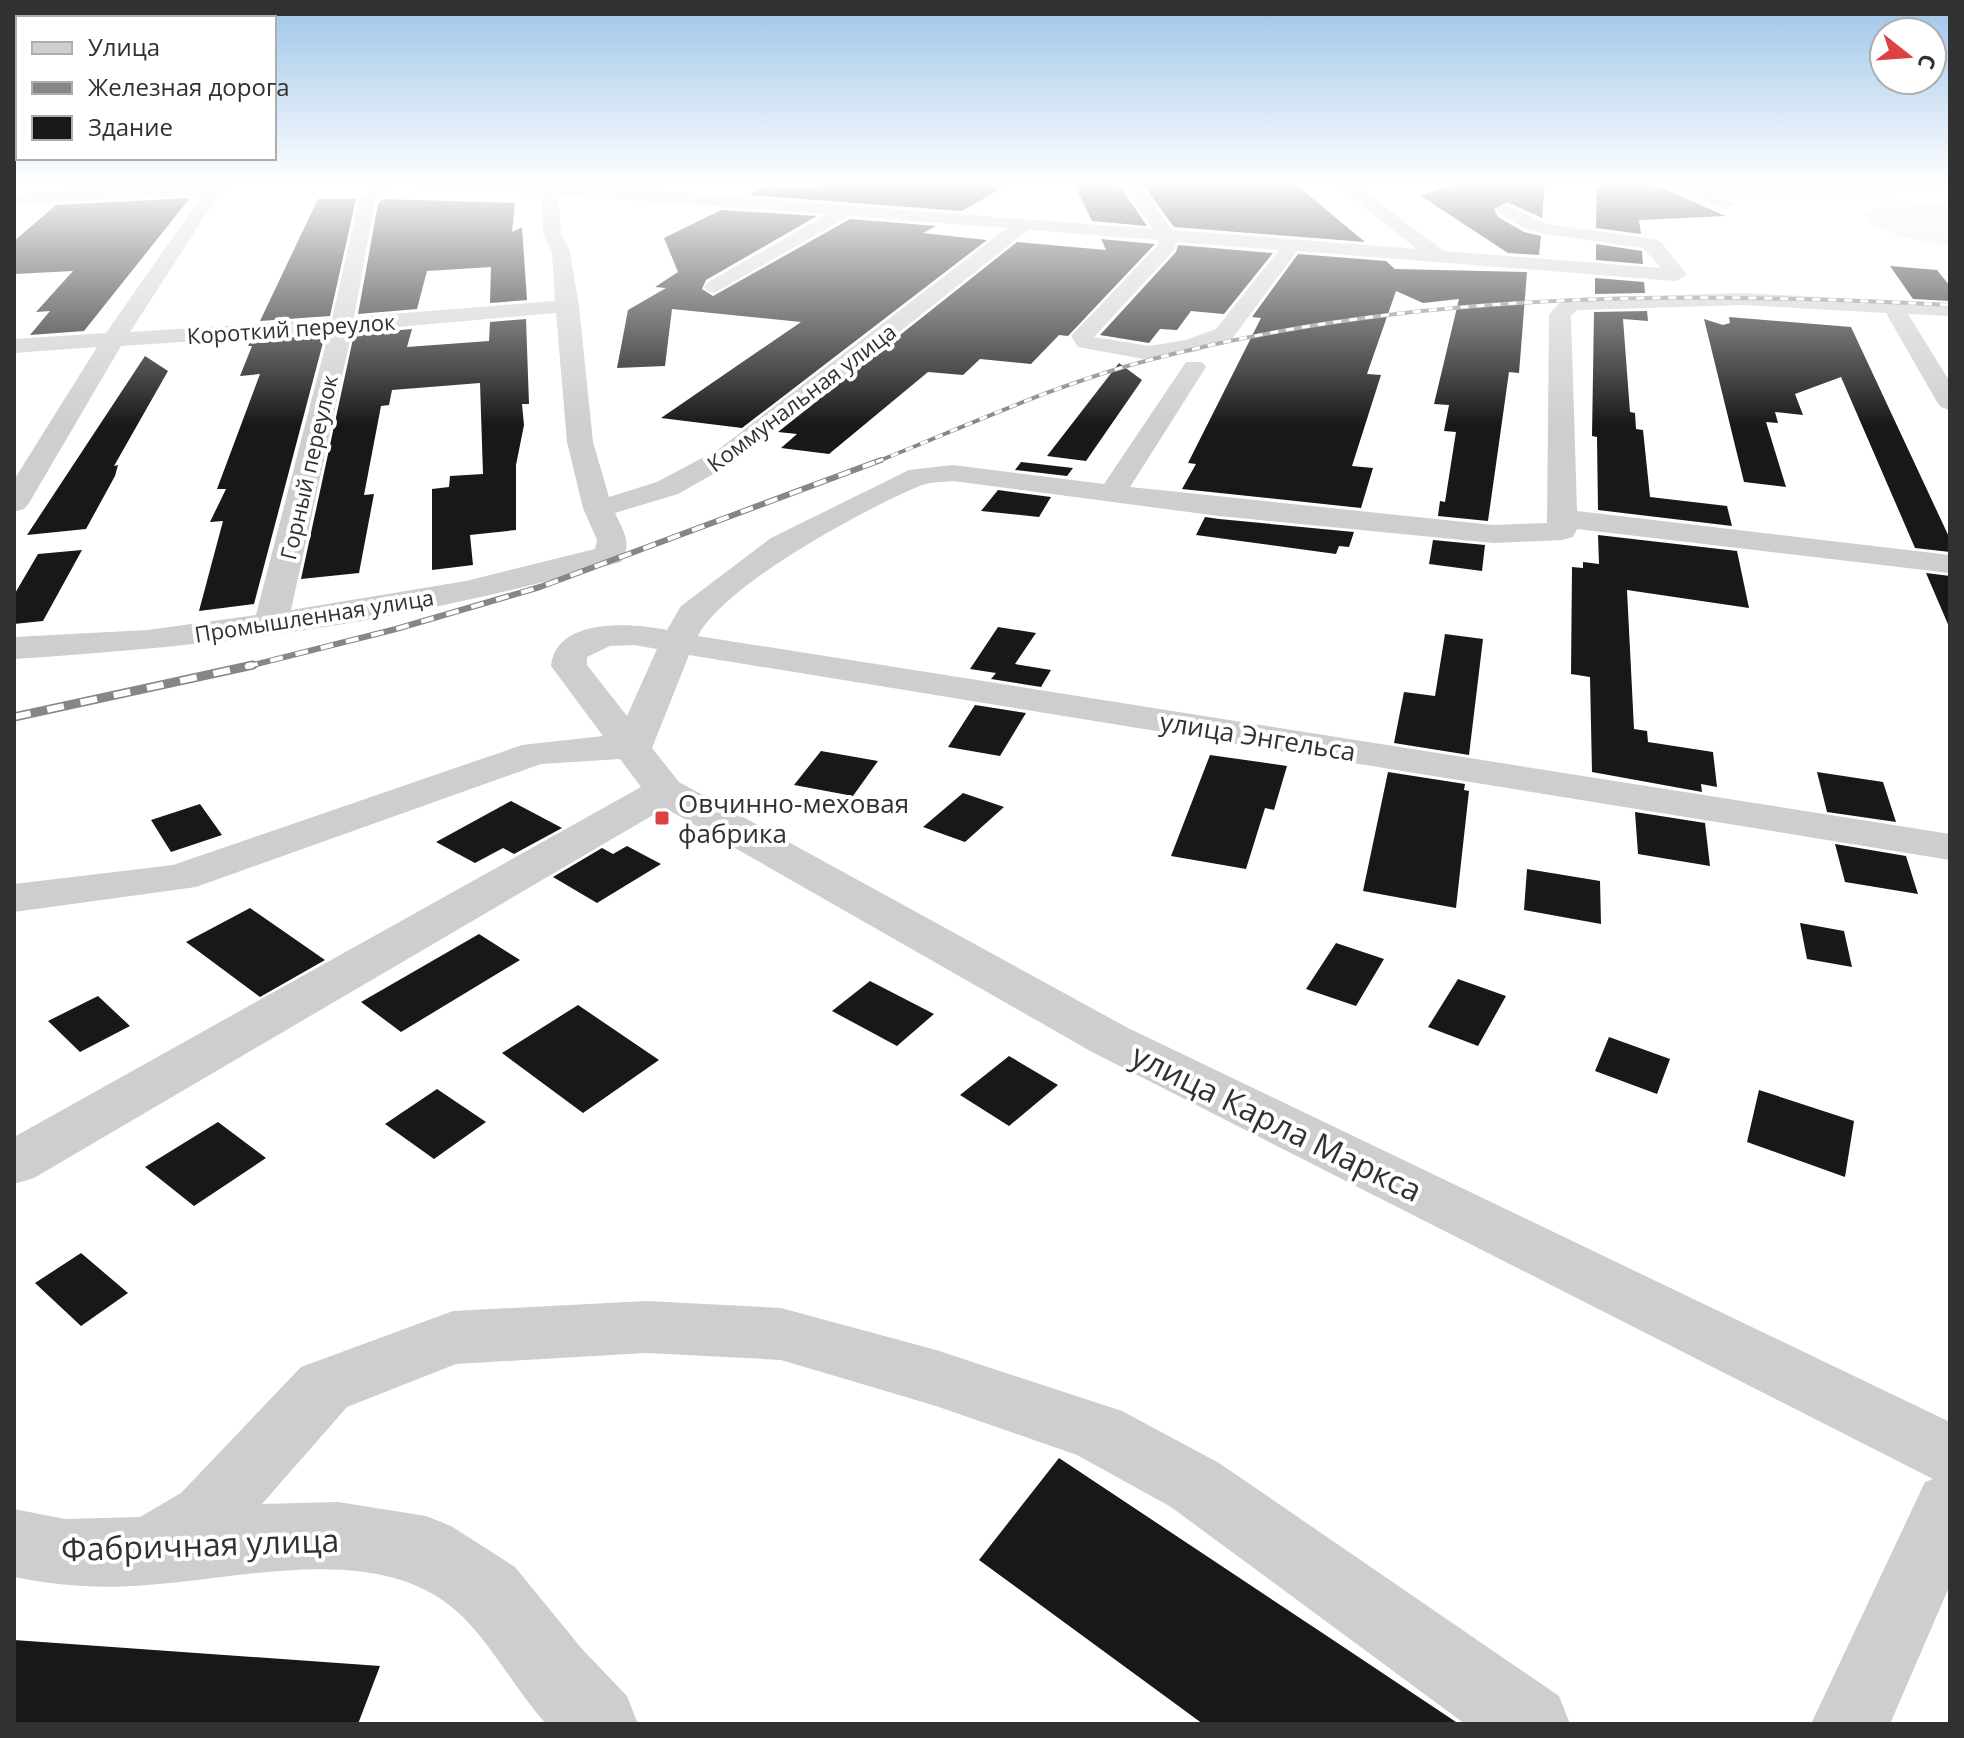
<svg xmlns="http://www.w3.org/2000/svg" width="1964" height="1738" font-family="'Open Sans',sans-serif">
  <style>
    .green { fill: #e6ede0 }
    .building { fill: #181818 }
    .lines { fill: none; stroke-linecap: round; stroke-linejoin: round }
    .path { stroke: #cecece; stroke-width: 2; stroke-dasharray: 2 2; stroke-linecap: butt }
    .minor { fill: #cecece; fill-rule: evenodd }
    .rail-far2-casing { stroke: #868686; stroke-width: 4 }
    .rail-far1-casing { stroke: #868686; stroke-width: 6 }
    .rail-casing { stroke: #868686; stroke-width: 9 }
    .rail-far2 { stroke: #fff; stroke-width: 3; stroke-dasharray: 8; stroke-linecap: butt }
    .rail-far1 { stroke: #fff; stroke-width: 4; stroke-dasharray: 13; stroke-linecap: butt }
    .rail { stroke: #fff; stroke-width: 6; stroke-dasharray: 17; stroke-linecap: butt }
    .poi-dot { fill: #da4342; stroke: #fff; stroke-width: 3 }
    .labels { text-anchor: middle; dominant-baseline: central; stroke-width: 8; stroke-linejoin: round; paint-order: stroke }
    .far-street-label { font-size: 22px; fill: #313131; stroke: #fff }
    .street-label { font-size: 26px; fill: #313131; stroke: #fff }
    .poi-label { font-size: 26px; fill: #313131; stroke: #fff; text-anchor: start }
    .near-street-label { font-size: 32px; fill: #313131; stroke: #fff }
  </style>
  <rect width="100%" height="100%" fill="#fff"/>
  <path class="green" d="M1686,182H1950V192L1721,198Z
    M1950,204V246L1901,237L1870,223L1865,212L1891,205Z"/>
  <path class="building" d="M826,182H1013L962,211L749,195L770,185L813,188Z
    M1073,182H1117L1147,226L1092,221Z
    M1141,182H1293L1365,242L1174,227Z
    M1456,182H1545L1542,218L1507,202L1494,209L1498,217L1524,232L1541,236L1539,255L1508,253L1421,196Z
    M1597,182H1648L1726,216L1639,220L1641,234L1596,228Z
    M190,198L84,331L30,335L50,311L36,312L73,271L14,274V241L56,205Z
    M318,199H356L330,316L260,321Z
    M383,199L515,203L512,232L522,227L527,300L490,303L491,267L427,271L417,309L358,314L378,204Z
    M721,210L817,216L706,280L702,289L713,296L850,219L936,226L923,233L987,240L742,428L661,418L801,322L672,309L665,366L617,368L628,310L666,288L655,287L678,272L664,238Z
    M1101,239L1155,244L1068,336L1059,335L1031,364L980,359L963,375L928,372L829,454L781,448L797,434L778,432L1017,242L1106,250Z
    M1596,244L1642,251L1643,264L1596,260Z
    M1178,245L1273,253L1224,314L1191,311L1177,330L1160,329L1149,343L1100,335L1176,252Z
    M1298,254L1386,261L1395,269L1527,272L1519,373L1509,372L1488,521L1438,516L1440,501L1445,502L1456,432L1444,431L1449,405L1434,404L1459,299L1423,303L1396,291L1367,374L1381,375L1352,466L1373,468L1361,508L1182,489L1196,464L1188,463L1261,318L1252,317Z
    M1890,266L1937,270L1950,286V301L1913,299Z
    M1595,278L1644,282L1645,293L1595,294Z
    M1647,311L1648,321L1623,319L1630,412L1635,413L1636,429L1643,430L1650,497L1727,506L1732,526L1598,510L1597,437L1592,436L1594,312Z
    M1729,317L1851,327L1950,539V552L1915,548L1841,377L1795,394L1803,415L1775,412L1778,423L1766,422L1786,487L1744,482L1704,319L1723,325L1730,323Z
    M526,319L529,404H522L524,425L516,465V530L470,535L473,565L432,570V489L449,487L450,476L483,474L480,383L392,390L389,405L381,406L364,495L374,494L359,573L301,579L354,334L412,329L407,347L489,341L490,322Z
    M325,335L254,604L199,611L223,521L210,522L226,489H217L260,374L240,376L252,346H248L251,340Z
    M145,356L168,371L114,466L118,465L115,476L86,529L27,535Z
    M1119,363L1142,380L1086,461L1047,456Z
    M1021,462L1073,468L1067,476L1015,470Z
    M998,490L1051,497L1039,517L981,511Z
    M1205,517L1219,519L1354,532L1349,547L1339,546L1336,554L1196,535Z
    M1598,535L1737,551L1749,608L1627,590L1634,729L1647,731L1648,742L1713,752L1717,787L1701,784L1702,792L1592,772L1590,677L1571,674L1572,567L1583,568V562L1599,564Z
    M1433,540L1485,545L1482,571L1429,564Z
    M82,550L43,621L14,624V595L38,554Z
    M1926,573L1950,576V629Z
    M998,627L1036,633L1015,664L1051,670L1041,687L991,679L996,673L970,669Z
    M1445,634L1483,639L1469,755L1394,743L1404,692L1435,696Z
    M975,705L1026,713L1000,756L948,747Z
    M821,751L878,761L853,796L794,785Z
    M1210,755L1287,766L1274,810L1265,808L1246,869L1171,856Z
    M1388,772L1465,784L1464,790L1469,791L1456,908L1363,891Z
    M1817,772L1883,782L1896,822L1827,812Z
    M963,793L1004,807L965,842L923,827Z
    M511,801L562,828L514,854L503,848L475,863L436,842Z
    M200,804L222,835L171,852L151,820Z
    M1635,812L1705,823L1710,866L1638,854Z
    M1835,844L1906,856L1918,894L1845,882Z
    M627,846L661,864L597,903L553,877L602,848L613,854Z
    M1527,869L1600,881L1601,924L1524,910Z
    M250,908L325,960L260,997L186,942Z
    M1800,923L1844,931L1852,967L1807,959Z
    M479,934L520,960L401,1032L361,1002Z
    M1336,943L1384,959L1356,1006L1306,989Z
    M1458,979L1506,996L1478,1046L1428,1027Z
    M870,981L934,1014L897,1046L832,1011Z
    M98,996L130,1026L80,1052L48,1021Z
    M578,1005L659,1060L583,1113L502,1053Z
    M1609,1037L1670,1059L1657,1094L1595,1071Z
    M1009,1056L1058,1085L1009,1126L960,1095Z
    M437,1089L486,1122L434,1159L385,1124Z
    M1759,1090L1854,1121L1845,1177L1747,1142Z
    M218,1122L266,1158L194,1206L145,1167Z
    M81,1253L128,1293L81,1326L35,1283Z
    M1059,1458L1324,1634L1459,1724H1203L979,1560Z
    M14,1640L380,1666L358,1724H14Z"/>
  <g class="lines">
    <path class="path" d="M1833,182L1850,188L1921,186L1911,182
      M1841,183L1888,182
      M1746,187L1766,182"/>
    <path class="minor" d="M232,182L221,191L130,332L332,319L359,200L381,182H400L375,202L354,317L555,301L552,252L543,233L542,194L417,187L409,182L555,183L1153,229L1120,182H1137L1172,230L1417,249L1332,182H1351L1444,251L1661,268L1643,248L1546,234L1526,229L1500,214L1497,210L1506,205L1547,224L1655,239L1662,243L1687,275L1676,281L1297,251L1232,339L1198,351L1149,360L1078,347L1071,336L1158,245V240L1028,230L738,460L678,494L615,513C623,530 633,544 621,562C570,575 519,589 467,600C319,634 165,649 14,659V637L148,630L256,615L329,332L121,346L29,503L24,509L14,512V480L97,347L14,353V339L106,333L203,194L14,204V194ZM558,195L827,214L707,283L704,287L707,291L714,293L849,216L1007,228L719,449L657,482L609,497L593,442L579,306L570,252L561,233ZM1176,242L1279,250L1216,329L1186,340L1149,346L1094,337L1174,250ZM556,313L567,442L583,508L597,540L595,549L466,581L291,610L352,331Z
      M1665,182H1688L1736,204L1727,209L1721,208Z
      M1744,293L1950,304V316L1908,314L1950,382V410L1941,407L1937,402L1886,313L1744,305L1577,310L1571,316L1577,511L1950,555V573L1577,529L1573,537L1562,540L1493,543L1219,516L953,481C943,482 931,482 922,485C866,508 725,584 698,636L1950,834V860L689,655L652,748L679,782L1128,1028L1950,1422V1585L1890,1724H1811L1925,1482L1933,1479L1092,1052L665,808L34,1178L14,1184V1137L641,787L620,759L541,764L196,887L14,912V884L173,865L522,745L603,736L551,666C556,617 632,623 667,630L681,606L771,538L909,470L953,465L1104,484L1186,362H1202L1206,367L1130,487L1493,525L1547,523L1549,315C1555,307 1561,300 1571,298ZM634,645L657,649L627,716L587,665V657L610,646Z
      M646,1301L781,1308L936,1350L1122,1411L1219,1463L1559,1696L1570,1724H1465L1171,1507L1077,1455L936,1406L781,1360L646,1353L456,1364L347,1407L262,1504L338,1502L426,1516L451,1526L515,1567L582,1649L627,1696L638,1724H546C517,1691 494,1649 464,1618C385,1538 246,1579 147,1585C100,1589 60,1586 14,1577V1509L65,1519L140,1517L181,1493L301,1367L453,1311Z"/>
    <g class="rail-far2-casing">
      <path id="rail-far2" d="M876,462C967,426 1058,383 1153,359C1414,291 1682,291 1950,305"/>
    </g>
    <g class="rail-far1-casing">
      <path id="rail-far1" d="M245,667L396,629L540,587L881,460"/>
    </g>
    <g class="rail-casing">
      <path id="rail" d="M14,717L253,665"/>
    </g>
    <use href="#rail-far2" class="rail-far2"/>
    <use href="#rail-far1" class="rail-far1"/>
    <use href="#rail" class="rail"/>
  </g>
  <linearGradient id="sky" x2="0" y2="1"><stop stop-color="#9dc4e9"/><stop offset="0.43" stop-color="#fff"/><stop offset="1" stop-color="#fff" stop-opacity="0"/></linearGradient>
  <rect width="1964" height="426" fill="url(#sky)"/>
  <rect class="poi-dot" x="654" y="810" width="16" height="16" rx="4"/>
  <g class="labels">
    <g class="far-street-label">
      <text transform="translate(291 328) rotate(-4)">Короткий переулок</text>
      <text transform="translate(801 397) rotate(-37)">Коммунальная улица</text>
      <text transform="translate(308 467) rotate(-77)">Горный переулок</text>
      <text transform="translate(314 615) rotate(-9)">Промышленная улица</text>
    </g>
    <g class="street-label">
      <text transform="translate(1258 736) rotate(9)">улица Энгельса</text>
    </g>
    <g class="poi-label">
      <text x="678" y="803">Овчинно-меховая<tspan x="678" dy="30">фабрика</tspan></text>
    </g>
    <g class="near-street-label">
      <text transform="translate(1277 1122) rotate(26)">улица Карла Маркса</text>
      <text transform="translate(200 1544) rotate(-2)">Фабричная улица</text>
    </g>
  </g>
  <rect width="1964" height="1738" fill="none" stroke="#313131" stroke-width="32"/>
  <rect x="16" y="16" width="260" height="144" fill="#ffffff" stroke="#adadad" stroke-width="2"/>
  <rect x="32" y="42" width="40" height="12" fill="#cecece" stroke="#adadad" stroke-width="2"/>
  <text x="88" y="56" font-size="24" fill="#313131">Улица</text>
  <rect x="32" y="82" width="40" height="12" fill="#868686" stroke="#adadad" stroke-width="2"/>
  <text x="88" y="96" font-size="24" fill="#313131">Железная дорога</text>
  <rect x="32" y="116" width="40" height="24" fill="#181818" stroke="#adadad" stroke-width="2"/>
  <text x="88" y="136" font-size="24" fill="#313131">Здание</text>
  <g transform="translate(1908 56) rotate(107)"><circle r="38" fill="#ffffff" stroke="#adadad" stroke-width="2"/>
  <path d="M0-6L14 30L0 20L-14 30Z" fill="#da4342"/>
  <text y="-12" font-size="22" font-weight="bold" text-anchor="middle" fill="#313131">С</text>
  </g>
</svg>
